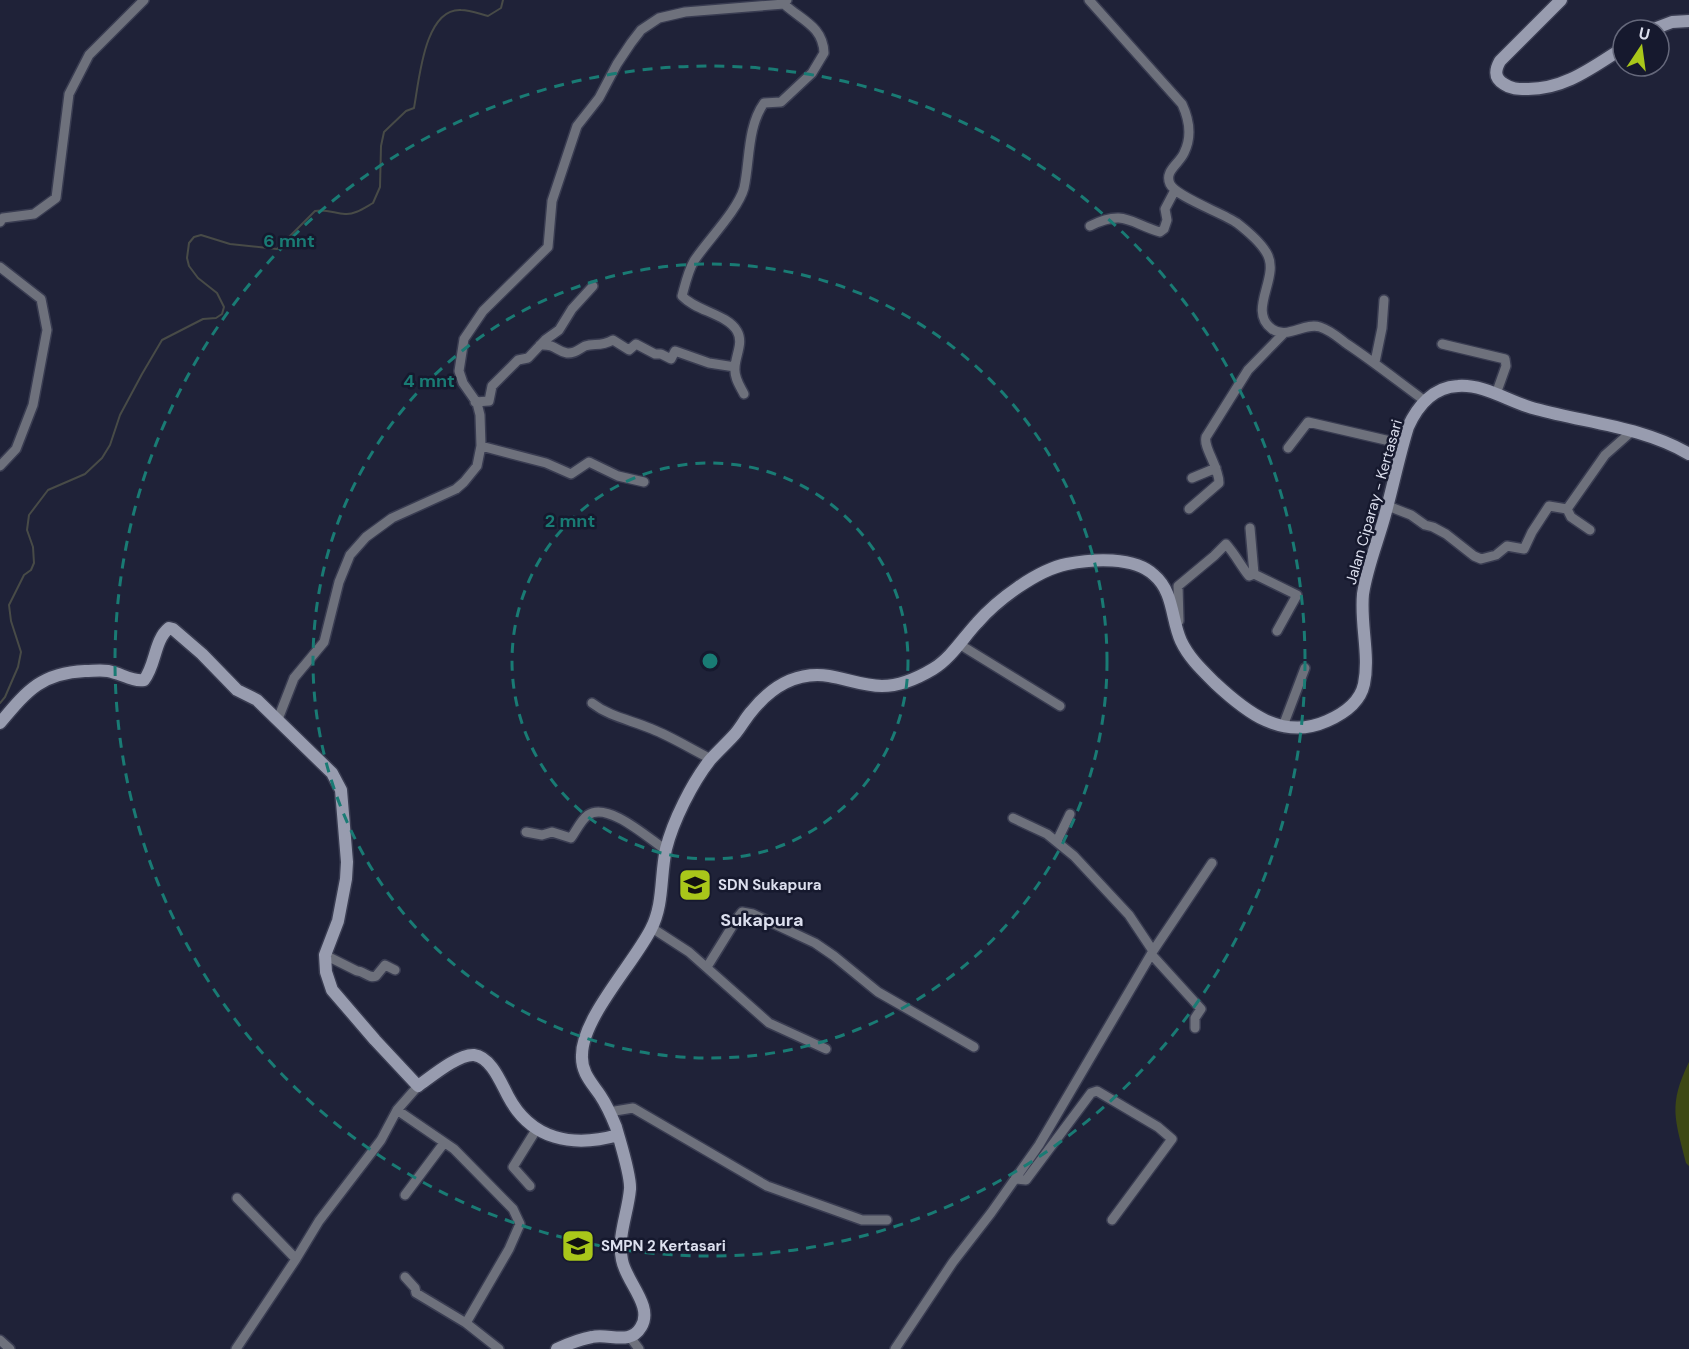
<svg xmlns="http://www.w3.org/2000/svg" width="1689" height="1349" font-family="'DM Sans',sans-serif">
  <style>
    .green { fill: #3d4815 }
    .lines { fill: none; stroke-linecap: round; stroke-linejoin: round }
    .stream { stroke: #484b47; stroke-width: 2 }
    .street-casing { stroke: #393c51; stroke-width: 12 }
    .secondary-casing { stroke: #393c51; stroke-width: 15 }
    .street { stroke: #6e717c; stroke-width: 9 }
    .secondary { stroke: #989caf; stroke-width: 12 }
    .ring { fill: none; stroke: #197b74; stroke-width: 3; stroke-dasharray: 10 8 }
    .labels { text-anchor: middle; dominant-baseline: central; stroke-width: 5; stroke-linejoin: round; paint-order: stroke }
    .street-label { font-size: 15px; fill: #dcdfee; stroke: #16192e }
    .poi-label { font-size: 15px; font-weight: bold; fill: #dcdfee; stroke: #16192e; text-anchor: start }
    .quarter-label { font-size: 18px; font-weight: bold; fill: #dcdfee; stroke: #16192e }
    .centre { fill: #197b74; stroke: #16192e; stroke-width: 3 }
    .ring-label { font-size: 18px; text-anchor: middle; font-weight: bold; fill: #197b74; stroke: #16192e; stroke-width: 5; stroke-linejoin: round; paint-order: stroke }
  </style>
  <rect width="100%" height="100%" fill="#1f2238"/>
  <path class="green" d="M1689,1062V1166L1686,1163C1675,1119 1668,1105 1689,1062Z"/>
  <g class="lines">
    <path class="stream" d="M0,703L5,697L18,667L21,652L11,621L9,605L24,575L31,570L34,563L33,547L27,530L29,515L48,490L85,474L102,458L110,445L120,415L142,374L162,340L203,319L216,318L222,314L224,307L217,293L198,278L189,266L187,258L189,243L194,237L201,235L230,244L277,249L315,211C326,209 334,213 345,214C354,215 364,208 373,203L380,187L381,146L384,132L406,111L414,108C419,82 424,8 461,10C470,10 480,14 488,16L501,8L503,0"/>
    <g class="street-casing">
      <path id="street" d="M1089,0L1182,104C1189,119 1192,137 1184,153C1179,164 1164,171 1170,184C1176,197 1223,213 1237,223C1246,230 1260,242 1266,252C1282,276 1246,310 1272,329C1287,340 1304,322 1320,327C1330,330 1339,338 1347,344C1374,362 1399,382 1425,401
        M0,222L3,218L34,214L56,198L69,94L89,55L144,0
        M1090,226C1124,209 1130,223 1160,232L1164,229L1167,220L1165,209L1175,190
        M0,267L41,299L47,330L33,405L16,449L0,466
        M1442,344L1505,359L1506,366L1496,394
        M540,345C556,344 556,351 567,353C575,354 579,349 585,346C595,343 600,347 613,340L629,350L636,344L655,354H661L671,359L675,351L709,363L735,367
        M1375,362L1382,328L1384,300
        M744,394C740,386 734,378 735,368C735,356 744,343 737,331C727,314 696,311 682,296C685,285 688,271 694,261C707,241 738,210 744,188C750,161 747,127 764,103L781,102L812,73L824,53C823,26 801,20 784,4
        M475,402L489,401L492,386L518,360L528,358L545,340L559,330L572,309L593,286
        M481,446L546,463L571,474L589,462L618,476L644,482
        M1288,448L1308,422L1403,444
        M1192,478L1216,468
        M1388,506L1411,515L1425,525L1433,527L1446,534L1474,556L1481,559L1496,555L1507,546L1524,549L1532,532L1549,506L1567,509
        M1189,509L1219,483C1219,466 1203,448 1206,437L1248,370L1284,333
        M1590,530L1571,517L1567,509L1605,455L1631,432
        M1254,574L1297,595L1277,631
        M1179,621L1178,586L1214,556L1226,544C1235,554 1241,566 1249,576L1254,574L1250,528
        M959,644L1060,706
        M592,703C610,717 631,720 652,729C672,737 691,749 711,759
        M278,719L294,678L324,642L339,582L350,555L366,537L392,518L456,489L464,482L477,466L481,446L480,415L477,403L463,383L459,371L464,339L483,311L548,247L552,201L577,126L599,98L617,64L631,43L641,30L659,18L685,12L784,4L787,0
        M1283,726L1305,668
        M526,832L542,835L552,832L571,838C576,831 581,820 588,815C608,801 649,839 666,850
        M1057,841L1070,814
        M652,928L689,952L769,1023L826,1049
        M1153,951L1212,863
        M1151,954L1201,1009L1195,1018V1028
        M325,955L357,971C364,971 369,979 376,976L385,965L395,970
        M707,967L738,917L742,912L753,914L815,943L834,956L878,992L974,1047
        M397,1110L454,1149L513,1209L520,1224L509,1249L466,1323
        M609,1112L633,1108L767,1186L862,1220H887
        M1015,1179L1026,1180L1091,1093L1097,1091L1158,1127L1172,1139L1112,1220
        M530,1186L513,1167L536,1130
        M405,1195L444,1143
        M237,1198L296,1259
        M405,1277L415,1288L416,1293L466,1323L499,1349
        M630,1337L639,1349
        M0,1340L10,1349
        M236,1349L296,1259L319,1221L381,1140L397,1110L418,1086
        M895,1349L953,1262L991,1213L1039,1145L1153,951L1129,915L1074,856L1047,834L1013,818"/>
    </g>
    <g class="secondary-casing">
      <path id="secondary" d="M1561,0L1500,61C1495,70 1494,78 1504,84C1511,89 1518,89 1526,89C1564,90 1593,67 1623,48
        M1651,30L1672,22L1689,21
        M0,723C27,691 41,673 85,671C93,671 100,670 108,671C120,673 133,682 144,680C156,665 154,640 169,628L173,629L202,654L237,690L257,700L332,773L341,790L347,862L346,879L338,921L325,955L326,972L332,990L375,1040L418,1086C431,1077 458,1054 474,1055C491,1057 501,1083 508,1096C531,1140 573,1148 618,1135
        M557,1349C568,1344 580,1339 592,1337C609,1333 630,1346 641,1327C654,1306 626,1282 622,1260C617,1236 628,1213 630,1189C631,1175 620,1142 616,1127C612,1117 606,1104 600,1095C591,1082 581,1072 582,1055C582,1018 634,963 651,929C664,904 660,876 666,849C673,821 692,783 710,760C718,751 727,743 735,734C741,727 745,719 751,712C771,687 796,671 829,676C847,679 864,686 882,686C900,686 918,678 933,669C951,658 963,638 977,623C997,600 1037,570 1067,564C1092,559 1134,556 1154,575C1174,592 1171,619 1181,641C1189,658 1202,670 1215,683C1246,712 1282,741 1327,721C1343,714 1360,703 1364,684C1370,655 1360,624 1363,594C1367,567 1378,541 1385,515C1393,486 1399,456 1408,427C1417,407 1433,387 1458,386C1485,384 1511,403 1536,409C1587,423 1643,427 1689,454"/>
    </g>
    <use href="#street" class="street"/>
    <use href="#secondary" class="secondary"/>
  </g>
  <g class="ring">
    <circle cx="710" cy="661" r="198"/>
    <circle cx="710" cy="661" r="397"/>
    <circle cx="710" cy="661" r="595"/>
  </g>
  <defs>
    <g id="school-square" transform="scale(1.725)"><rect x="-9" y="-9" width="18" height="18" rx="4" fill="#a9c71a" stroke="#16192e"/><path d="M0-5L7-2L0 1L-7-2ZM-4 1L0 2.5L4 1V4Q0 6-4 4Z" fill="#111"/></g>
  </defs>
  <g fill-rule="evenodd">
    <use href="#school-square" x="695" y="885"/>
    <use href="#school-square" x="578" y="1246"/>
  </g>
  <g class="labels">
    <g class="street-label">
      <text transform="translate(1374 502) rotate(-74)">Jalan Ciparay - Kertasari</text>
    </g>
    <g class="poi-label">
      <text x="718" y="885">SDN Sukapura</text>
      <text x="601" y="1246">SMPN 2 Kertasari</text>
    </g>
    <g class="quarter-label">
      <text x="762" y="920">Sukapura</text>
    </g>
  </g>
  <circle cx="710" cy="661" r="9" class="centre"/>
  <g class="ring-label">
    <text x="289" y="247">6 mnt</text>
    <text x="429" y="387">4 mnt</text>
    <text x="570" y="527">2 mnt</text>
  </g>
  <g transform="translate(1641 48) rotate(13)"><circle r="28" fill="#16192e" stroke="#65687b" stroke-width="1.5"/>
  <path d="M0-4.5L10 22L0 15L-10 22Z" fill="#a9c71a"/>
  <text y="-9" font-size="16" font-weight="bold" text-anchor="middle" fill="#dcdfee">U</text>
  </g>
</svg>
